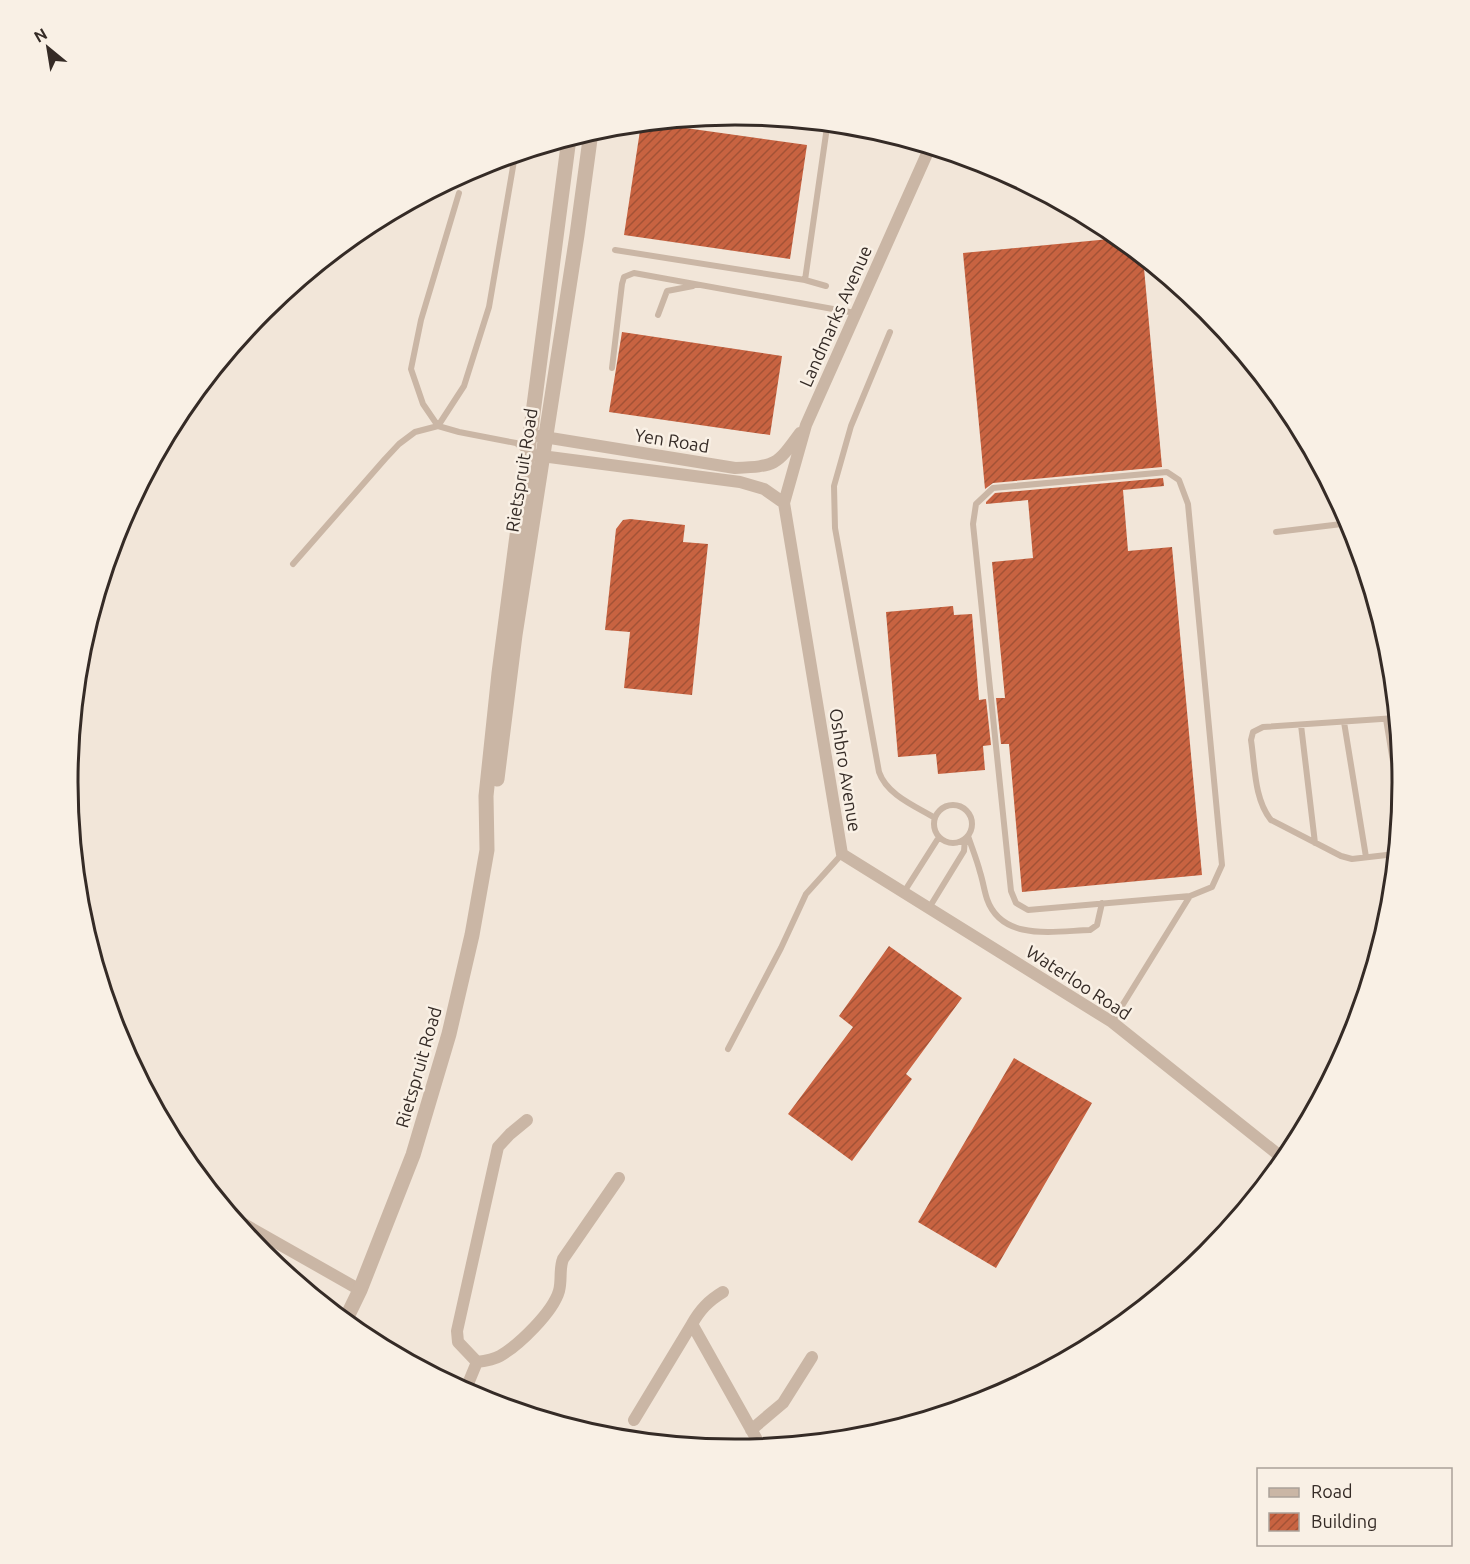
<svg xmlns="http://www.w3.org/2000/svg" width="1470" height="1564" font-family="Ubuntu,sans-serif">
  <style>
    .building { fill: url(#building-hatch) }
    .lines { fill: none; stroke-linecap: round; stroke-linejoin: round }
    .service { stroke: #cab6a5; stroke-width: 6 }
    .minor { stroke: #cab6a5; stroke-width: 12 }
    .tertiary { stroke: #cab6a5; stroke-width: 15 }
    .labels { text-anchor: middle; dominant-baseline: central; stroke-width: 5; stroke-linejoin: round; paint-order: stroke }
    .street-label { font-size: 18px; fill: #352b26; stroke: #f9f0e5 }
    .rim { fill: none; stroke: #352b26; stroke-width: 3 }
  </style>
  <defs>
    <pattern id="building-hatch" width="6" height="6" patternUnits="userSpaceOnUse" patternTransform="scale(1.5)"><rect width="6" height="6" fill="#c86341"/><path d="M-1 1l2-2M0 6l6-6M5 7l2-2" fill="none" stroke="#a35236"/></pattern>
  </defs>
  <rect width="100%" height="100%" fill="#f2e6d9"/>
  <path class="building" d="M650,123L807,145L790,259L624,235L641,124Z
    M1120,238L1143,257L1162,467L993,483L985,489L963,253Z
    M622,332L782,356L770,435L609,412Z
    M1163,478L1164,486L1123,490L1128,551L1172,547L1202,875L1022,892L1009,744H1001L996,698H1005L992,562L1033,558L1028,500L986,504V502L995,493Z
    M630,519L685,525L683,542L708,544L692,695L624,688L630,632L605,630L616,529L623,520Z
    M953,606L954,615L972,614L979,700L986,699L991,745L983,746L985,770L938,774L936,754L898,757L886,612Z
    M889,946L962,998L906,1074L912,1079L852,1161L788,1114L853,1027L839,1016Z
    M1014,1058L1092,1103L996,1268L918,1222Z"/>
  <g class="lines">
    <path class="service" d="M772,118L918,143
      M459,193L421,320L411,369L423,404L438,426L464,386L489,307L515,155
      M615,250L805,280
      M826,286L805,280L827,127
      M658,315L667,291L693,286
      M890,332L851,426L834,486L835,528L879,772C887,795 915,806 935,818
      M612,368L622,284L624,277L634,273L855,313
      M1276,532L1350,523
      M293,564L385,459L399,444L415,432L438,426L459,432L516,443L526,451
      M1386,719L1400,804
      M1344,722L1366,857
      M1301,725L1315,843
      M934 824a19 19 0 1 1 38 0a19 19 0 1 1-38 0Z
      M968,836C972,848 977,860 980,872C983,881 984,890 987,899C1002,942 1055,931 1090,930L1097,925L1102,903
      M1395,854L1352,859L1341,856L1271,820C1254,799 1255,766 1251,740L1253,732L1263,727L1396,718
      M904,892L939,837
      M929,908L964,851L965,839
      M1112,1022L1190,896L1212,887L1222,865L1188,504L1179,480L1167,472L993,488L976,504L973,524L1011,891L1016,903L1028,910L1190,896
      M728,1049L781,948L806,894L842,854"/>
    <path class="minor" d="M930,147L806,425L784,503L842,854L1112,1022L1285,1160
      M538,436L735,468C776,466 776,466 800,433
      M534,455L740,482L764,489L784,503
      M527,1120L510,1134L498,1147L457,1331L458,1342L477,1362C485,1361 493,1360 500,1356C519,1345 553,1312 559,1291C562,1280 559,1269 563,1259L619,1178
      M235,1219L360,1290
      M692,1324C700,1310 708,1301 723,1292
      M465,1391L477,1362
      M634,1420L692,1324L761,1447
      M751,1430L783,1403L812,1357"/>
    <path class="tertiary" d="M497,779L515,635L577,235L591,132
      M345,1321L360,1290L413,1155L449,1034L472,935L487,850L486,796L499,673L569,138"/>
  </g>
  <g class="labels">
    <g class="street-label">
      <text transform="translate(835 316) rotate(-66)">Landmarks Avenue</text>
      <text transform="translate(672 440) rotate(9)">Yen Road</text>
      <text transform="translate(521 470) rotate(-81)">Rietspruit Road</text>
      <text transform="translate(846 770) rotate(81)">Oshbro Avenue</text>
      <text transform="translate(1079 982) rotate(33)">Waterloo Road</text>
      <text transform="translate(418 1067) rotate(-74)">Rietspruit Road</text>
    </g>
  </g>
  <path d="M0 0H1470V1564H0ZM78 782a657 657 0 1 1 1314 0a657 657 0 1 1-1314 0Z" fill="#f9f0e5" fill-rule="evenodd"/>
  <path class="rim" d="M78 782a657 657 0 1 1 1314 0a657 657 0 1 1-1314 0Z"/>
  <rect x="1257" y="1468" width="195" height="78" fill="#f9f0e5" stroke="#aba199" stroke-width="1.5"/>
  <rect x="1269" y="1488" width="30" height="9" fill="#cab6a5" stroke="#aba199" stroke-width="1.5"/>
  <text x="1311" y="1498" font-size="18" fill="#352b26">Road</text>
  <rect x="1269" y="1513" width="30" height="18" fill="url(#building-hatch)" stroke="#aba199" stroke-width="1.5"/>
  <text x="1311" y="1528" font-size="18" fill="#352b26">Building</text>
  <g transform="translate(48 48) rotate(330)" stroke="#f9f0e5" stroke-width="4.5" paint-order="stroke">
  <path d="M0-4.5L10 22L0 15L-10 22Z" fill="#352b26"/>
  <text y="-9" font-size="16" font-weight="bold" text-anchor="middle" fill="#352b26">N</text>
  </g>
</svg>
